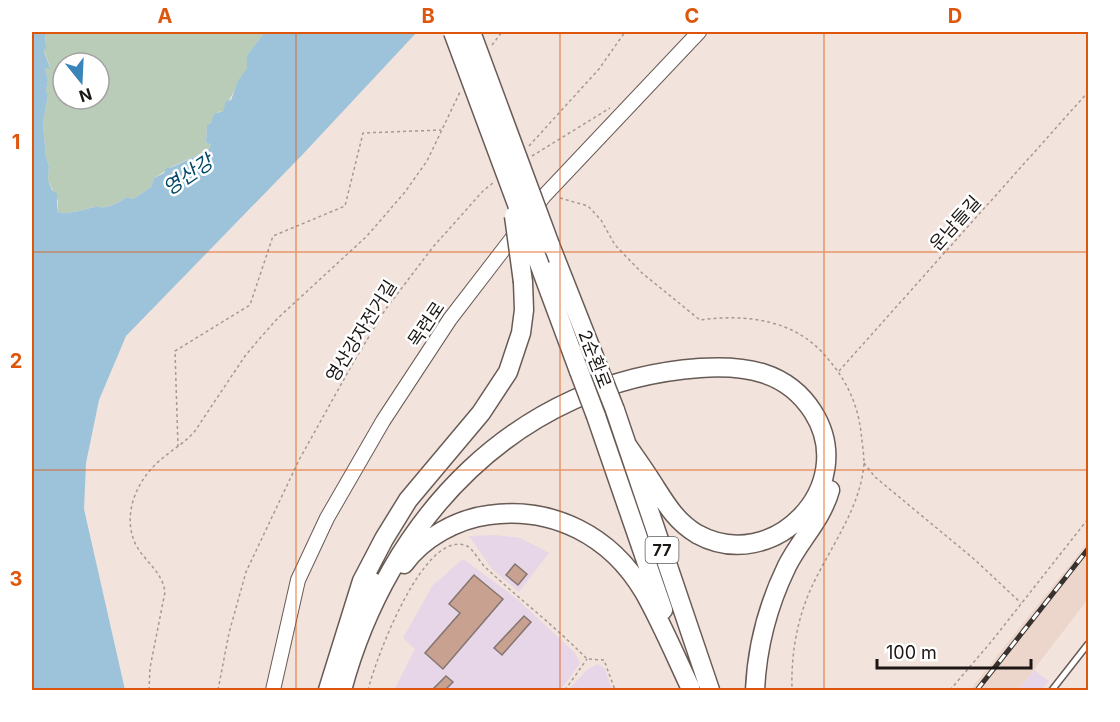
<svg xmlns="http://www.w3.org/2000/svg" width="1120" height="722" font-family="Inter,'Noto Sans KR',sans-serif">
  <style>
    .industrial { fill: #e7d6e7 }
    .built { fill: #ecd5cb }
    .green { fill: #b9ccb8; fill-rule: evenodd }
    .water { fill: #9dc3da }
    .building { fill: #c8a190; stroke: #83756f; stroke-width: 1.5 }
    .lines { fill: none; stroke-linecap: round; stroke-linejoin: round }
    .lane-casing { stroke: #685b55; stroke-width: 8 }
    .secondary-casing { stroke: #685b55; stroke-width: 16 }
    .highway-casing { stroke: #685b55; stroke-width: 21 }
    .path { stroke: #a49993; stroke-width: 1.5; stroke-dasharray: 3 3; stroke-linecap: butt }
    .lane { stroke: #fff; stroke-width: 5 }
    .secondary { stroke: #fff; stroke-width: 14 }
    .highway { stroke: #fff; stroke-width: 18 }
    .rail-casing { stroke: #38322f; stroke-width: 5 }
    .rail { stroke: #fff; stroke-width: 3; stroke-dasharray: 9; stroke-linecap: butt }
    .highway-bridge-casing { stroke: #685b55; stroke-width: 21; stroke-linecap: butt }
    .highway-bridge { stroke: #fff; stroke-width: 18 }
    .grid { fill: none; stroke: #de560c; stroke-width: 1.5; stroke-opacity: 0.55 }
    .labels { text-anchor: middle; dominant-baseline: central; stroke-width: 5; stroke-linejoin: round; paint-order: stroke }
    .shield { fill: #fff; stroke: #605d5a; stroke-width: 1.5 }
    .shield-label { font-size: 16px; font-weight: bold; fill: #1c1714 }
    .street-label { font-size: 18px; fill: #1c1714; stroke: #fff }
    .water-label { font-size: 20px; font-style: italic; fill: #004968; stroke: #fff }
    .neatline { fill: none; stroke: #de560c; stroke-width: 2 }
    .grid-label { font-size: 20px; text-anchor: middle; font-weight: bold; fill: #de560c }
  </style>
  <rect width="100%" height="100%" fill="#f2e3dc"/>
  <path class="industrial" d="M495,535L520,538L549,553L519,592L492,569L469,536Z
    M463,559L516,598L575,653L580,663L561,690H394L415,649L403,638L433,585Z
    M598,664L605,669L612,690H568L588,669Z
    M1034,670L1049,681L1042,690H1018Z"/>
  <path class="built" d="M1088,542V599L1018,690H970Z"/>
  <path class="green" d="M45,32H265L247,55V68L223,111L218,112L211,123L207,125L206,142L211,145L208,150L173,166L154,178L151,187L133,199L127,197C120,202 113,206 105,207C100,208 95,206 90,208C79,211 69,214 57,212L58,201L48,180L49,166L46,157L43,123L48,95L46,91L48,80L45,69L50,67L44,50L46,44ZM63,63H99V99H63Z"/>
  <path class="water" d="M32,32H45L46,47L44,51L50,68L45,69L48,80L46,91L48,95L43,123L46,157L49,166L48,180L52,190L57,194V212C69,214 79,211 90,208C95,206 100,208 105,207C113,206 120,202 127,197L133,199L151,187L154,178L164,173L167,167L170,168L208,150L211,145L206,142L207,125L211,123L214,114L223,111L226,101L231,100L238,81L247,68V55L265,32H417L304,153L126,336L99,400L86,463L84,509L125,690H32Z"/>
  <path class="building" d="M515,564L527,574L518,585L506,575Z
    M474,575L503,599L443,669L425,653L460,613L449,604Z
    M524,616L531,622L502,655L494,648Z
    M446,676L453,682L445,690H432Z"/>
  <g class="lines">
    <g class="lane-casing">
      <path id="lane" d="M1052,690L1088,644"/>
    </g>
    <g class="secondary-casing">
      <path id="secondary" d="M531,213L544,196L699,32
        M273,690L298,580L327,518L383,421L450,319L520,228"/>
    </g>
    <g class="highway-casing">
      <path id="highway" d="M550,245L597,364
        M540,266L579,371
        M615,410L710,690
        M596,416L663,610
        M404,564C423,538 457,519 489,515C553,506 611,536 644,592C661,622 675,655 690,687
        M350,622L373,582
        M328,690L362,581L384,539L408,500L481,413L508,372L521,333L524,310L523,282
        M342,690C388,519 517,381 700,368C745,365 787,371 813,412C860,486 773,576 697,534C675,521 665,502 652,482C644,469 635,457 627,445
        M755,690C757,647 768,605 787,566C800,540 822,519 830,490"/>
    </g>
    <path class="path" d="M492,45L502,32
      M529,146L599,69L625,32
      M532,156L610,108
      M560,198L588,206L601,220L615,245L642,273L700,320C744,314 791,319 822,352C844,376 857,400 861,432C862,442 864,454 864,464C860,511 827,551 809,593C796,624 791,657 792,690
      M839,371L1088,92
      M178,447L175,351L250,305L273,236L345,206L363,133L441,130
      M864,463L875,477L974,559L1021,603
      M149,690L150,668L165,592C162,571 145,562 136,545C122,517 135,484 156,464C168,452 184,444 195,431L245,356L261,337L278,318L367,236L405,192L427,161L460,92
      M218,690L229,633L246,572L299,460L353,363L385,310L433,247L483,191L494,182
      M368,690C375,661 424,527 467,546C474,550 479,561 485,567C518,598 555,626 587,659L604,660L615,690
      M565,690L587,659
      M950,690L991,642L1088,519"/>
    <use href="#lane" class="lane"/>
    <use href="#secondary" class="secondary"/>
    <use href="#highway" class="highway"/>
    <g class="rail-casing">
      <path id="rail" d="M977,690L1088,549"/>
    </g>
    <use href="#rail" class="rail"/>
    <g class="highway-bridge-casing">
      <path id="highway-bridge" d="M453,32L540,266
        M471,32L550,245
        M514,216L523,282
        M597,364L615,410
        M579,371L596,416"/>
    </g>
    <use href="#highway-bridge" class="highway-bridge"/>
  </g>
  <path class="grid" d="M296,32V690M560,32V690M824,32V690M32,252H1088M32,470H1088"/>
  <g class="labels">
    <rect class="shield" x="645.5" y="537" width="33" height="26" rx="4.5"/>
    <g class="shield-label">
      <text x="662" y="550">77</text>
    </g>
    <g class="street-label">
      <text transform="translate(955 223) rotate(-48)">운남들길</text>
      <text transform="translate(426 324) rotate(-56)">목련로</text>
      <text transform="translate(361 331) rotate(-58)">영산강자전거길</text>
      <text transform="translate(595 359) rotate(69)">2순환로</text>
    </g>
    <g class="water-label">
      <text transform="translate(188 175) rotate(-34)">영산강</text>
    </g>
  </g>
  <rect width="1120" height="722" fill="none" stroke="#ffffff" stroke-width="66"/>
  <g transform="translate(81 81) rotate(162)"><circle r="28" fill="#ffffff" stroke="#a4a2a1" stroke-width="1.5"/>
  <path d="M0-4.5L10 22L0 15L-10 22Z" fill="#3984b8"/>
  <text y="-9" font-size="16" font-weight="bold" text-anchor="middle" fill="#1c1714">N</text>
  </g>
  <path d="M877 659v9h154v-9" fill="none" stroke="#1c1714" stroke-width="3"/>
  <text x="886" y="659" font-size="18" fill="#1c1714" stroke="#ffffff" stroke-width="4.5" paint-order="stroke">100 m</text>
  <rect x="33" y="33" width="1054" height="656" class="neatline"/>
  <g class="grid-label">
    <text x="165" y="23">A</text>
    <text x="428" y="23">B</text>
    <text x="692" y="23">C</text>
    <text x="955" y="23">D</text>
    <text x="16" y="149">1</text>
    <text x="16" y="368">2</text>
    <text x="16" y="586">3</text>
  </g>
</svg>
